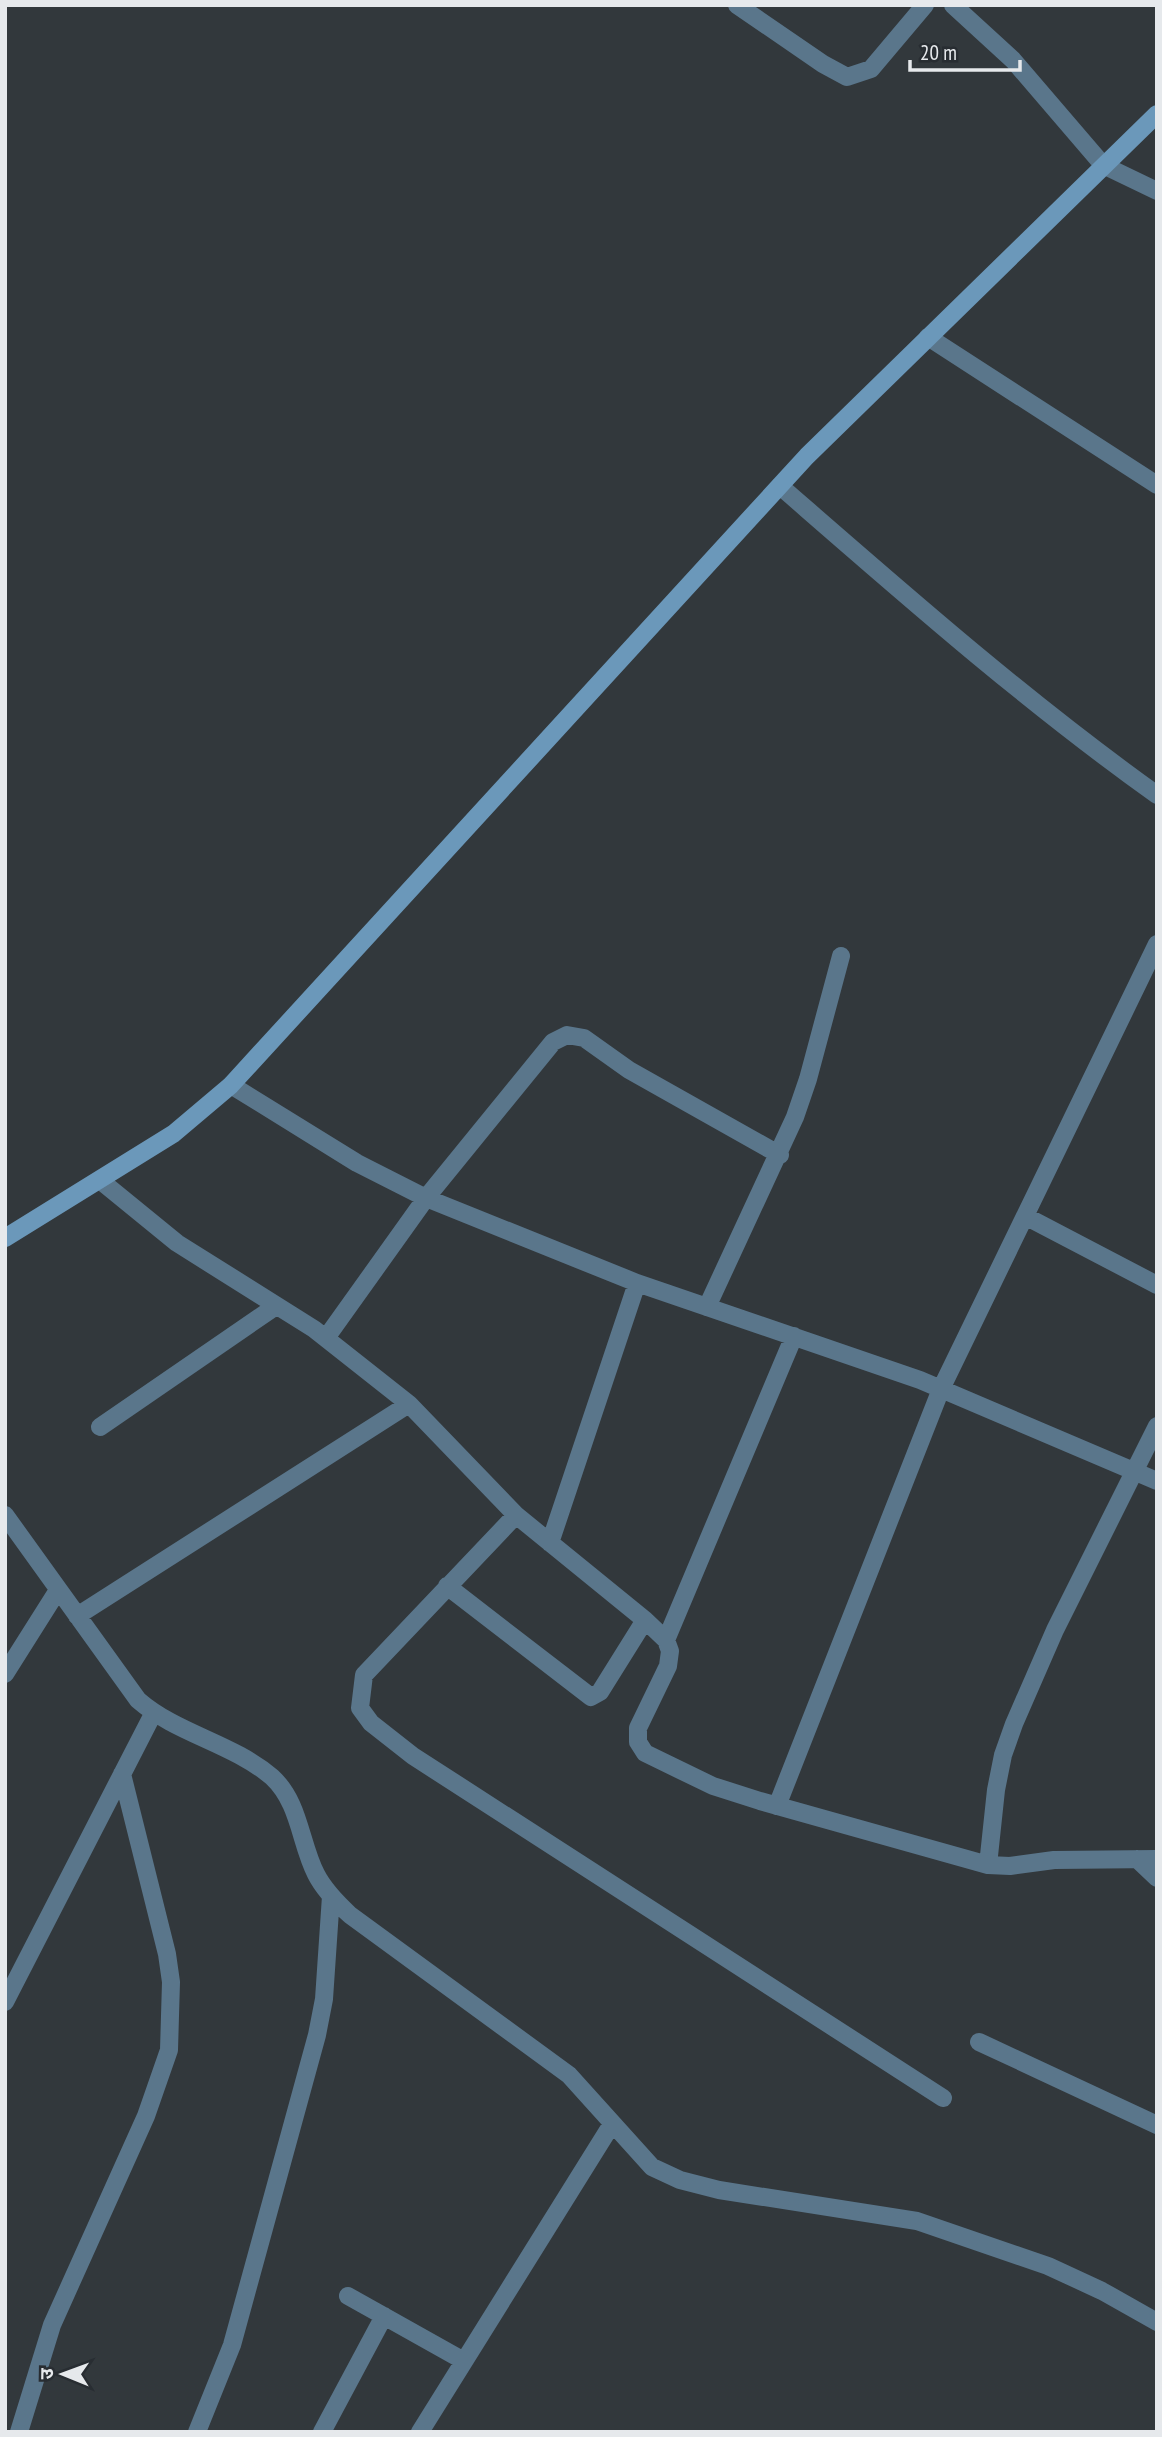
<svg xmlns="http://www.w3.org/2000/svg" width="1162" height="2437" font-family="'PT Sans Narrow','Noto Sans Devanagari',sans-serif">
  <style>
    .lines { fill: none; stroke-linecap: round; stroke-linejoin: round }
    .street { stroke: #5a768b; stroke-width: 18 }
    .secondary { stroke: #6b98ba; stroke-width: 18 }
  </style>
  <rect width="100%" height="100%" fill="#32383c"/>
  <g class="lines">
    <path class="street" d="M737,5L823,64L847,77L871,69L925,5
      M953,5L1013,60L1103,165L1157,191
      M928,337L1157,485
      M780,486C903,593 1024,700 1157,795
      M231,1085L357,1163L426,1198L637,1283L920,1380L1157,1481
      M101,1181L177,1243L314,1329L409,1404L516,1515L645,1620L666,1640L670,1651L668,1666L638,1728V1742L645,1753L713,1786L760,1801L988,1865L1010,1866L1054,1860L1157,1859
      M1025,1216L1157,1285
      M707,1307L795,1117L808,1079L841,956
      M326,1338L426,1198L553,1042L567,1035L584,1038L629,1070L780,1155
      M100,1427L276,1306
      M5,1515L138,1700C177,1734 232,1743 272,1777C300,1803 300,1843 316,1874C324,1890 337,1903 350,1915L569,2075L652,2167L680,2180L719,2190L917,2221L1048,2266L1102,2291L1157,2322
      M516,1515L364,1675L360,1708L371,1723L413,1756L943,2098
      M550,1543L637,1283
      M447,1586L591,1697L600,1692L645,1620
      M77,1616L409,1404
      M666,1640L794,1336
      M5,1674L58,1590
      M777,1806L941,1389L1157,944
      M1137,1859L1157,1878
      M988,1865L996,1790L1003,1755L1014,1724L1055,1630L1157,1426
      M5,2002L153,1714
      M979,2042L1157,2125
      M348,2296L464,2361
      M19,2432L52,2325L146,2116L169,2050L171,1982L167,1954L122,1774
      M197,2432L232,2345L317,2035L324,1999L331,1896
      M322,2432L384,2316
      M420,2432L612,2124"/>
    <path class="secondary" d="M5,1238L173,1134L231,1085L807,456L1157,114"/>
  </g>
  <rect width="1162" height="2437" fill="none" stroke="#e6e9ec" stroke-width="14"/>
  <g transform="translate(63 2374) rotate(271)" stroke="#282d32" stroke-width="5" paint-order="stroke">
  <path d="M0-5L12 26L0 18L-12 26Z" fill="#e6e9ec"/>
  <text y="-10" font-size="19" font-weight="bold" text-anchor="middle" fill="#e6e9ec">उ</text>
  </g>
  <path d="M910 60v10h110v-10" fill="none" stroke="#e6e9ec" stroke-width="3.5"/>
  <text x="920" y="60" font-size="21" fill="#e6e9ec" stroke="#282d32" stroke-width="5" paint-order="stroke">20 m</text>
</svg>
